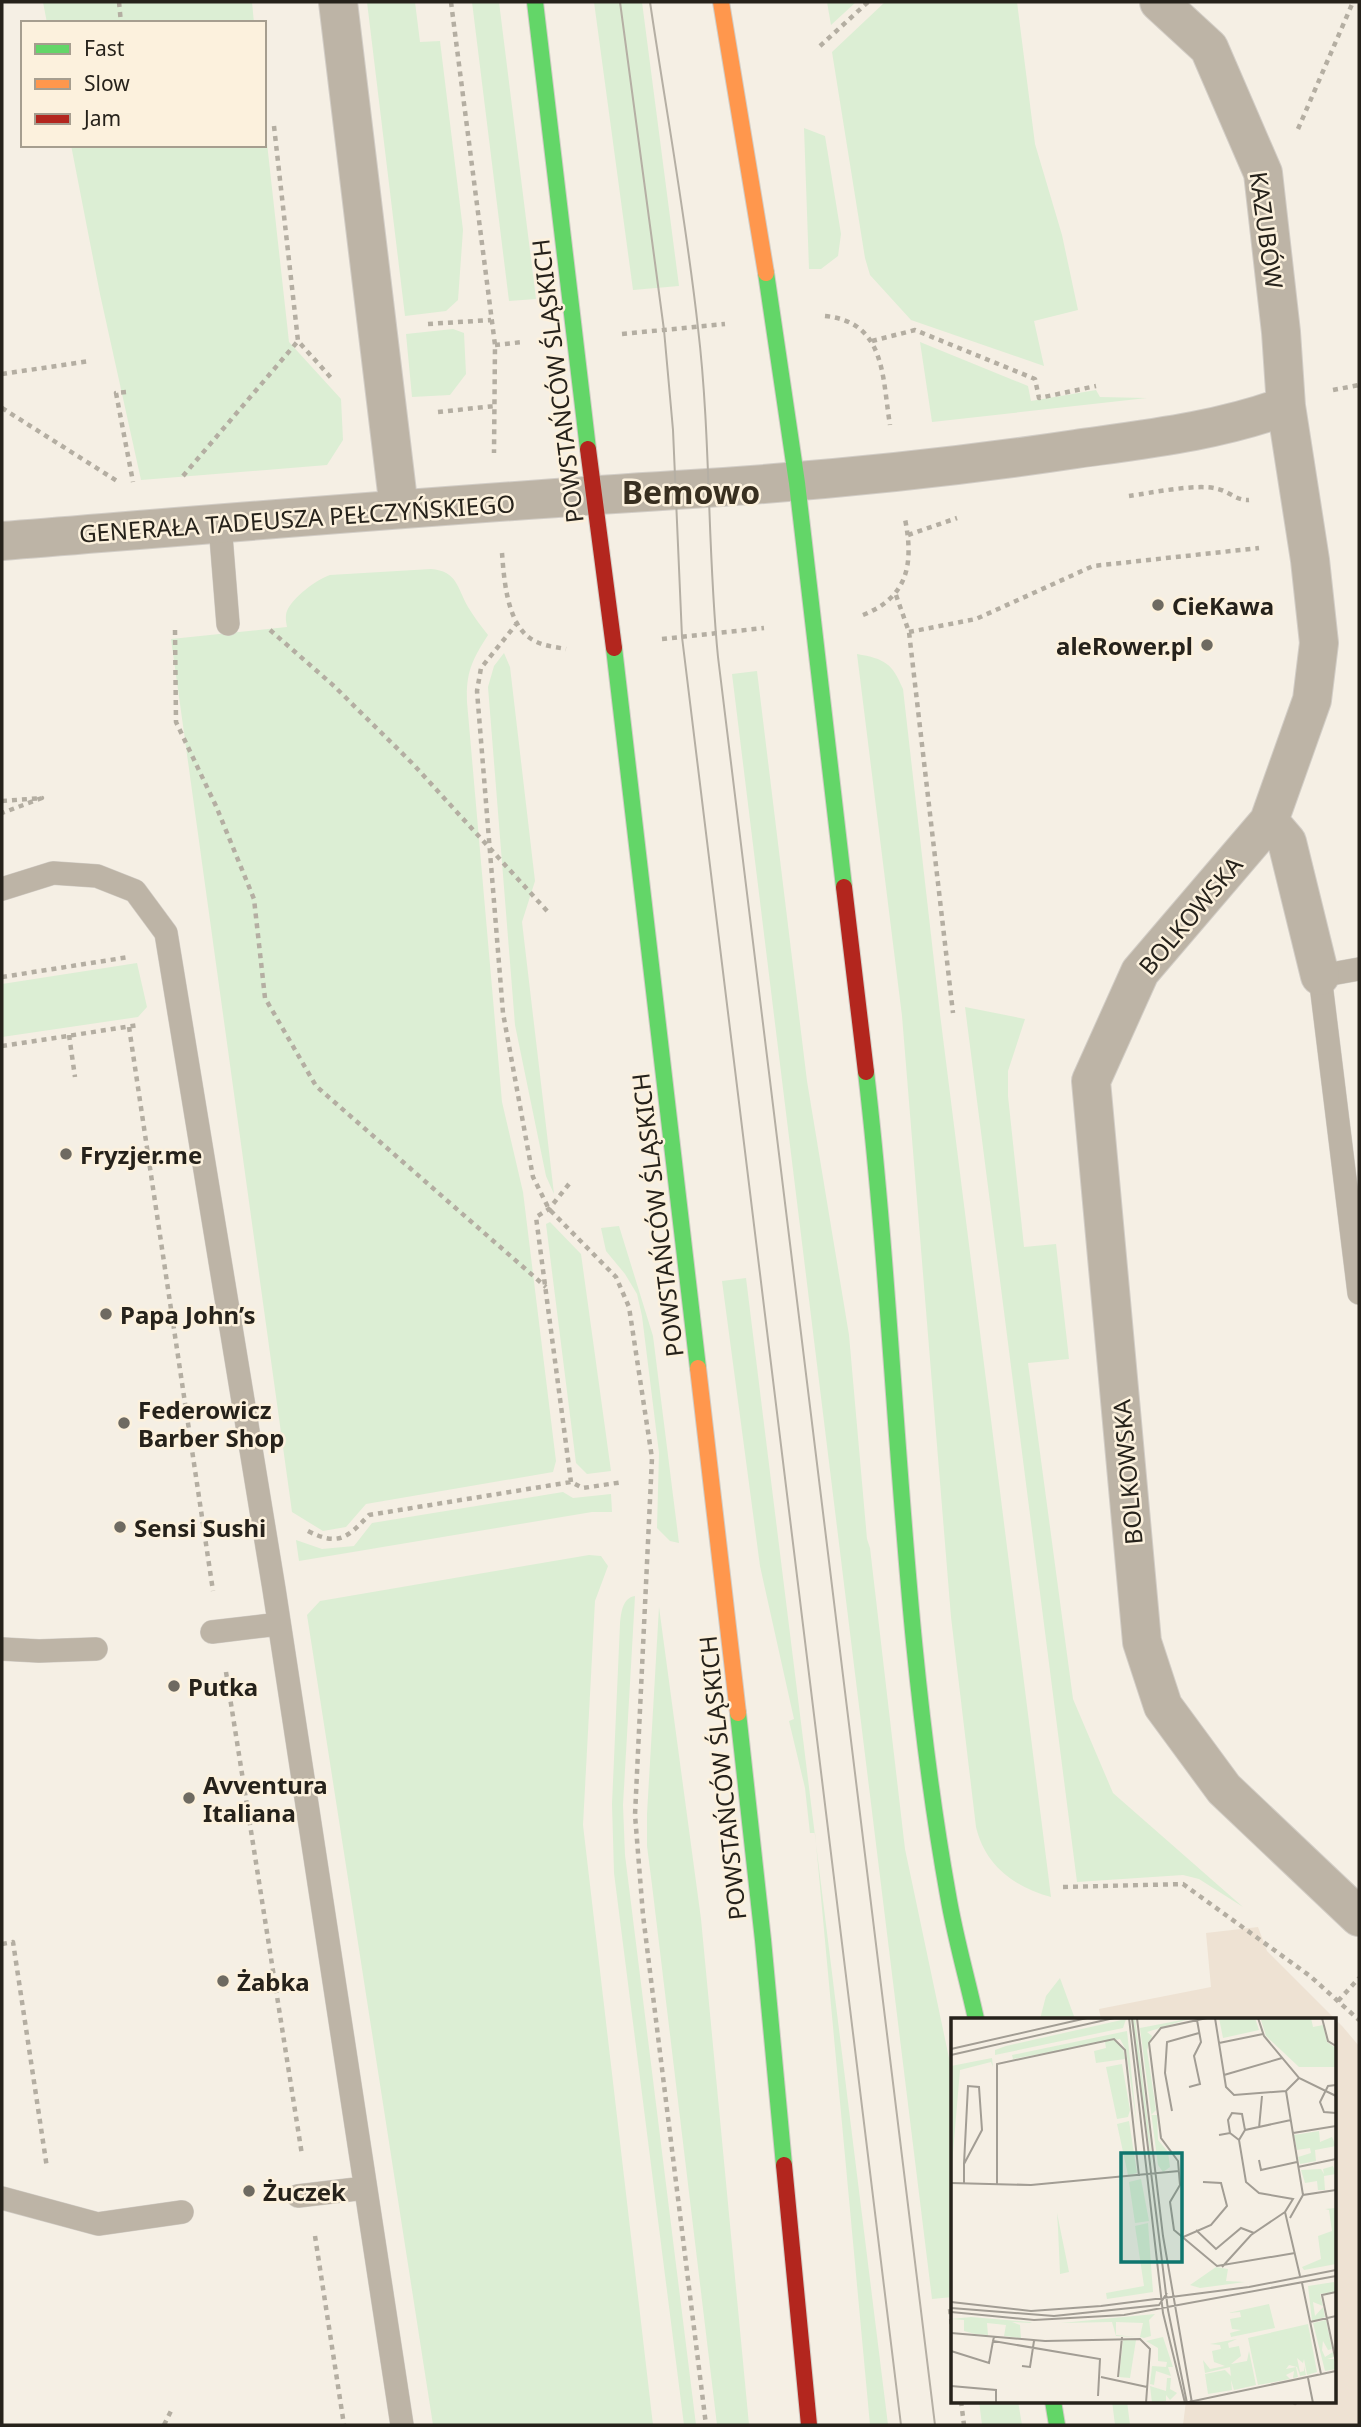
<svg xmlns="http://www.w3.org/2000/svg" width="1361" height="2427" font-family="'Noto Sans',sans-serif">
  <style>
    .commercial { fill: #eee2d3 }
    .green { fill: #dceed4 }
    .lines { fill: none; stroke-linecap: round; stroke-linejoin: round }
    .lane-casing { stroke: #d2cdc6; stroke-width: 24 }
    .street-casing { stroke: #d2cdc6; stroke-width: 40 }
    .fast-casing { stroke: #d2cdc6; stroke-width: 18 }
    .slow-casing { stroke: #d2cdc6; stroke-width: 18 }
    .jam-casing { stroke: #d2cdc6; stroke-width: 18 }
    .path { stroke: #b4aea2; stroke-width: 4.5; stroke-dasharray: 5 5; stroke-linecap: butt }
    .lane { stroke: #bdb4a6; stroke-width: 23 }
    .street { stroke: #bdb4a6; stroke-width: 38 }
    .fast { stroke: #63d668; stroke-width: 16 }
    .slow { stroke: #ff974d; stroke-width: 16 }
    .jam { stroke: #b3261e; stroke-width: 16 }
    .tram { stroke: #b5afa4; stroke-width: 2 }
    .poi-dot { fill: #6e6a61; stroke: #fcf1dd; stroke-width: 2.5 }
    .labels { text-anchor: middle; dominant-baseline: central; stroke-width: 5; stroke-linejoin: round; paint-order: stroke }
    .street-label { font-size: 24px; fill: #26221b; stroke: #fcf1dd }
    .poi-label { font-size: 24px; font-weight: bold; fill: #26221b; stroke: #fcf1dd; text-anchor: start }
    .district-label { font-size: 32px; font-weight: bold; fill: #382f20; stroke: #fcf1dd }
    .inset-road { fill: none; stroke: #a29d94; stroke-width: 2 }
    .view { fill: #0f766e; fill-opacity: 0.15; stroke: #0f766e; stroke-width: 3.5 }
    .inset-edge { fill: none; stroke: #26221b; stroke-width: 3.5 }
  </style>
  <rect width="100%" height="100%" fill="#f5efe4"/>
  <path class="commercial" d="M1258,1927L1267,1951L1343,2027L1359,2046V2425H1183L1186,2401H1335V2019H1101L1099,2009L1211,1987L1206,1933Z"/>
  <path class="green" d="M43,2H252L254,23H47Z
    M367,2H415L420,42L440,41L463,230L458,300L446,311L405,316Z
    M472,2H499L536,299L509,301Z
    M594,2H642L679,286L633,290Z
    M827,2H856L831,25Z
    M885,2H1017L1035,144L1062,235L1078,310L1034,321L1044,366L911,320L870,275L865,258L832,52Z
    M264,116L289,342L341,399L343,440L327,465L141,480L100,294L71,145H264Z
    M804,128L825,136L841,234L838,256L821,269H809Z
    M453,329L464,333L466,374L450,395L412,397L406,334Z
    M920,342L1028,386L1031,401L1096,390L1100,397L1147,398L932,422Z
    M431,569C457,571 457,587 468,607C474,617 481,626 488,635C472,660 466,672 467,702L502,1102L523,1192L556,1461L553,1472L366,1504L346,1527L323,1531L292,1512L171,639L287,627C286,622 285,616 287,611C292,598 317,579 330,575Z
    M504,653L510,667L535,881L522,922L554,1194L546,1176L515,1025L488,687L494,666Z
    M857,654C885,659 892,663 903,689L940,1014L1051,1897C1014,1887 985,1865 976,1827L951,1617L902,1016Z
    M757,671L807,1081L849,1335L867,1539L870,1548L905,1849L953,2077V2297L932,2299L732,674Z
    M137,963L147,1007L138,1017L2,1037V984Z
    M965,1007L1025,1019L1008,1071V1096L1024,1247L1056,1244L1069,1359L1028,1363L1073,1699L1113,1793L1243,1907L1199,1879L1183,1875L1077,1882Z
    M550,1222L581,1254L611,1471L587,1474L576,1463L546,1224Z
    M619,1226L653,1336L679,1543L670,1541L657,1528L659,1453L642,1316L637,1294L625,1274L606,1251L601,1228Z
    M746,1278L764,1424L888,2425H870L815,1833H810L805,1788L789,1721L794,1719L760,1566L722,1281Z
    M563,1492L573,1498L611,1494L612,1512H592L299,1561L296,1540L322,1549L354,1546L372,1523Z
    M589,1555L601,1556L608,1566L595,1601L583,1825L653,2425H433L307,1615L320,1601Z
    M635,1596L623,1805L625,1855L696,2425H684L614,1873L612,1804L620,1624C621,1614 622,1598 635,1596Z
    M659,1607L701,1919L749,2425H717L652,1885L647,1846V1814Z
    M1060,1978L1075,2019H1040L1046,1996Z
    M979,2401H1018L1022,2425H982Z
    M1112,2401H1127L1130,2425H1115Z"/>
  <g class="lines">
    <g class="lane-casing">
      <path id="lane" d="M220,524L228,624
        M2,889L53,873L97,876L135,891L166,933L274,1589L402,2425
        M1359,969L1320,976L1359,1293
        M212,1632L279,1624
        M2,1649L39,1651L96,1649
        M298,2196L365,2188
        M2,2198L98,2224L182,2212"/>
    </g>
    <g class="street-casing">
      <path id="street" d="M338,2L399,509
        M1159,2L1209,48L1263,173L1281,332L1286,406L1310,560L1319,643L1312,700L1269,821L1140,972L1091,1081L1142,1642L1163,1706L1224,1789L1359,1917
        M2,541C226,523 451,504 676,490C810,482 943,469 1076,449C1147,439 1219,431 1286,406
        M1269,821L1287,842L1320,976"/>
    </g>
    <g class="fast-casing">
      <path id="fast" d="M535,2L588,449
        M766,273L797,483L844,887
        M614,648L698,1368
        M866,1072C898,1346 899,1623 948,1895C955,1937 967,1978 976,2019
        M738,1713L763,1940L784,2165
        M1053,2401L1057,2425"/>
    </g>
    <g class="slow-casing">
      <path id="slow" d="M721,2L766,273
        M698,1368L738,1713"/>
    </g>
    <g class="jam-casing">
      <path id="jam" d="M588,449L614,648
        M844,887L866,1072
        M784,2165L809,2425"/>
    </g>
    <path class="path" d="M119,2L121,23
      M451,2L495,345L494,453
      M820,46L868,2
      M274,126L298,341L333,380
      M1298,129L1353,2
      M825,316C886,322 882,377 890,425
      M428,324L491,320
      M622,334L725,324
      M872,341L915,330L1035,379L1039,398L1096,386
      M495,345L523,342
      M2,374L90,361
      M1333,390L1359,385
      M126,392L116,393L133,482
      M2,408L117,481
      M438,412L495,406
      M183,476L298,341
      M1129,496C1150,493 1199,483 1218,489C1230,492 1237,501 1249,500
      M908,535L957,518
      M502,553C504,579 507,626 533,640C543,646 555,647 566,649
      M896,595L909,632L953,1013
      M863,615C908,597 914,564 905,519
      M518,622L481,668L477,691L503,1013L533,1177L549,1209L616,1277L629,1307L652,1458L635,1815L643,1915L706,2425
      M175,630L176,722L216,806L254,899L265,998L316,1086L546,1287
      M270,630L334,686L413,764L548,912
      M909,632L976,619L1093,566L1259,548
      M662,639L764,628
      M2,801L42,798L2,813
      M2,977L129,957
      M129,1027L213,1591
      M69,1035L75,1077
      M2,1046L139,1025
      M569,1184L549,1209L536,1217L571,1482
      M308,1531C339,1547 348,1537 369,1515L571,1482L583,1488L623,1482
      M226,1672L302,2155
      M1063,1887L1183,1884L1310,1976L1359,2020
      M2,1944L13,1942L47,2168
      M1338,2001L1359,1978
      M315,2236L344,2425
      M950,2309L953,2336
      M961,2401L964,2425
      M1292,2401L1295,2403L1297,2401
      M164,2425L171,2411"/>
    <use href="#lane" class="lane"/>
    <use href="#street" class="street"/>
    <use href="#fast" class="fast"/>
    <use href="#slow" class="slow"/>
    <use href="#jam" class="jam"/>
    <path class="tram" d="M620,2L664,330L673,430L682,637L901,2425
      M650,2C666,110 686,219 698,328C711,437 707,548 718,657L935,2425"/>
  </g>
  <g class="poi-dot">
    <circle cx="1158" cy="605" r="7"/>
    <circle cx="1207" cy="645" r="7"/>
    <circle cx="66" cy="1154" r="7"/>
    <circle cx="106" cy="1314" r="7"/>
    <circle cx="124" cy="1423" r="7"/>
    <circle cx="120" cy="1527" r="7"/>
    <circle cx="174" cy="1686" r="7"/>
    <circle cx="189" cy="1798" r="7"/>
    <circle cx="223" cy="1981" r="7"/>
    <circle cx="249" cy="2191" r="7"/>
  </g>
  <g class="labels">
    <g class="street-label">
      <text transform="translate(1267 230) rotate(82)">KAZUBÓW</text>
      <text transform="translate(557 381) rotate(-97)">POWSTAŃCÓW ŚLĄSKICH</text>
      <text transform="translate(297 518) rotate(-4)">GENERAŁA TADEUSZA PEŁCZYŃSKIEGO</text>
      <text transform="translate(1190 915) rotate(-50)">BOLKOWSKA</text>
      <text transform="translate(657 1215) rotate(-97)">POWSTAŃCÓW ŚLĄSKICH</text>
      <text transform="translate(1127 1472) rotate(-95)">BOLKOWSKA</text>
      <text transform="translate(722 1778) rotate(-96)">POWSTAŃCÓW ŚLĄSKICH</text>
    </g>
    <g class="poi-label">
      <text x="1172" y="605">CieKawa</text>
      <text x="1193" y="645" text-anchor="end">aleRower.pl</text>
      <text x="80" y="1154">Fryzjer.me</text>
      <text x="120" y="1314">Papa John’s</text>
      <text x="138" y="1409">Federowicz<tspan x="138" dy="28">Barber Shop</tspan></text>
      <text x="134" y="1527">Sensi Sushi</text>
      <text x="188" y="1686">Putka</text>
      <text x="203" y="1784">Avventura<tspan x="203" dy="28">Italiana</tspan></text>
      <text x="237" y="1981">Żabka</text>
      <text x="263" y="2191">Żuczek</text>
    </g>
    <g class="district-label">
      <text x="691" y="491">Bemowo</text>
    </g>
  </g>
  <g transform="translate(951 2018)">
    <rect width="385" height="385" fill="#f5efe4"/>
    <path d="M184,0L199,121L201,148L180,1ZM241,0L196,14L201,18L196,32L205,92L200,97H206L207,122L217,134L219,149L212,154L207,147L189,10ZM268,0H304L308,12L272,20ZM360,0L362,9L372,7L376,24L385,30V49H348L315,18L310,2ZM175,1L172,10L44,37V32L55,28ZM176,13L186,108L175,32L169,21L62,41L61,37ZM163,22L172,30L174,41L145,45L143,33L155,30L154,24ZM41,40L42,49L40,44L9,52L0,158V48ZM171,46L179,92L177,99L166,101L155,49ZM178,103L186,155L177,157L166,106ZM368,113L369,124L381,119L385,128L364,132L365,143L349,146L347,139L360,135L359,130L346,132L343,117ZM382,148L385,156L373,158L374,172H367L366,163L354,165L350,152L370,151L373,156L372,151ZM190,161L198,203L184,205L178,164ZM384,190L385,246L353,252L351,249L370,241L367,218L381,213L378,192L374,191ZM106,195L118,254L109,256L107,210ZM197,205L202,274L156,281L155,275L193,268L184,208ZM265,249L277,251L275,263L294,264L249,270L239,267ZM383,264L385,274L369,276L372,288L362,284L364,298L372,289L374,299L361,303L357,268ZM318,286L324,310L280,319L279,315L290,312L281,311L279,301L290,299L289,294L277,295ZM204,296L198,302L200,318L193,320L189,319L192,305L165,304V317L185,319L165,318L161,304L110,305ZM20,299L79,304L81,305L61,304L69,307L70,320L53,318L55,307L36,305L37,317L24,316L13,313V302L0,301ZM375,302L381,331L377,332L372,323L371,332L374,339L382,334L383,339L376,341H383L385,351L374,353L362,305ZM357,306L366,354L356,357L353,341L352,345L346,340L349,354L353,353V348L355,357L349,358L346,349L338,347L335,351L345,349L347,359L342,360L343,353L335,357L339,361L307,367L297,320ZM212,319L222,349H217L220,358L205,353L203,367L199,366L201,348L215,349L216,344L207,343V330L195,323ZM286,321L277,325L278,330L288,328L290,338L280,346L296,343L298,333L305,367L283,372L280,362L281,372L257,376L254,356L274,352L280,358L279,349L254,355L252,342L259,351L274,348L263,344L261,333L270,331L269,327L259,326ZM172,322H185L179,360L168,359ZM216,360H220L219,371L226,375L219,382L215,377V383L201,385L199,368L215,373Z" fill="#dceed4"/>
    <path class="inset-road" d="M178,0L212,295L234,385M181,0L217,292L236,385M186,0L212,218L241,385M256,0L210,10L198,25L210,120L227,143L229,167L219,184L223,212L266,248L344,235M264,0L275,69L283,77L335,73L348,60M307,0L313,18L348,60L385,78M371,0L377,23L385,28M268,25L312,16M0,31L136,0M0,37L163,0M273,57L331,40M385,67L377,68L369,84L373,94L385,95M238,69L249,66L243,38L250,24L246,2M335,73L352,177M221,93L214,55L216,24L248,15M308,110L311,78M294,112L288,122L295,164L308,175L342,181L334,194L349,258M279,115L277,102L281,95L291,96L294,112L340,102M342,115L385,108M268,117L279,115L288,122M308,142L310,152L346,144M347,149L385,141M0,165L80,167L228,153M13,165V146L17,68L28,69L31,112L13,146M46,167V46L163,21L174,32L188,158M339,200L352,177L385,172M245,212L265,231L290,210L303,215M230,220L260,207L276,188L270,165L252,164M271,249L300,217L334,194M351,265L370,356M385,274L371,277L385,344M0,284L80,293L150,288L298,269L385,252M0,290L103,298L208,287L216,275M0,294L83,302L173,297L385,258M359,304L385,298M0,315L94,323L189,321L199,331L195,385M43,319L42,323L149,341L147,378M0,333L38,345L42,323M71,348L79,349L83,323M150,359L196,369M167,359L171,319M357,360L362,385M0,368L45,372V385M93,385H119M233,385L385,353"/>
    <path class="view" d="M170,135H231V244H170Z"/>
    <rect width="385" height="385" class="inset-edge"/>
  </g>
  <rect width="1361" height="2427" fill="none" stroke="#26221b" stroke-width="7"/>
  <rect x="21" y="21" width="245" height="126" fill="#fcf1dd" stroke="#a69e8f" stroke-width="2"/>
  <rect x="35" y="44" width="35" height="10" fill="#63d668" stroke="#a69e8f" stroke-width="2"/>
  <text x="84" y="56" font-size="21" fill="#26221b">Fast</text>
  <rect x="35" y="79" width="35" height="10" fill="#ff974d" stroke="#a69e8f" stroke-width="2"/>
  <text x="84" y="91" font-size="21" fill="#26221b">Slow</text>
  <rect x="35" y="114" width="35" height="10" fill="#b3261e" stroke="#a69e8f" stroke-width="2"/>
  <text x="84" y="126" font-size="21" fill="#26221b">Jam</text>
</svg>
